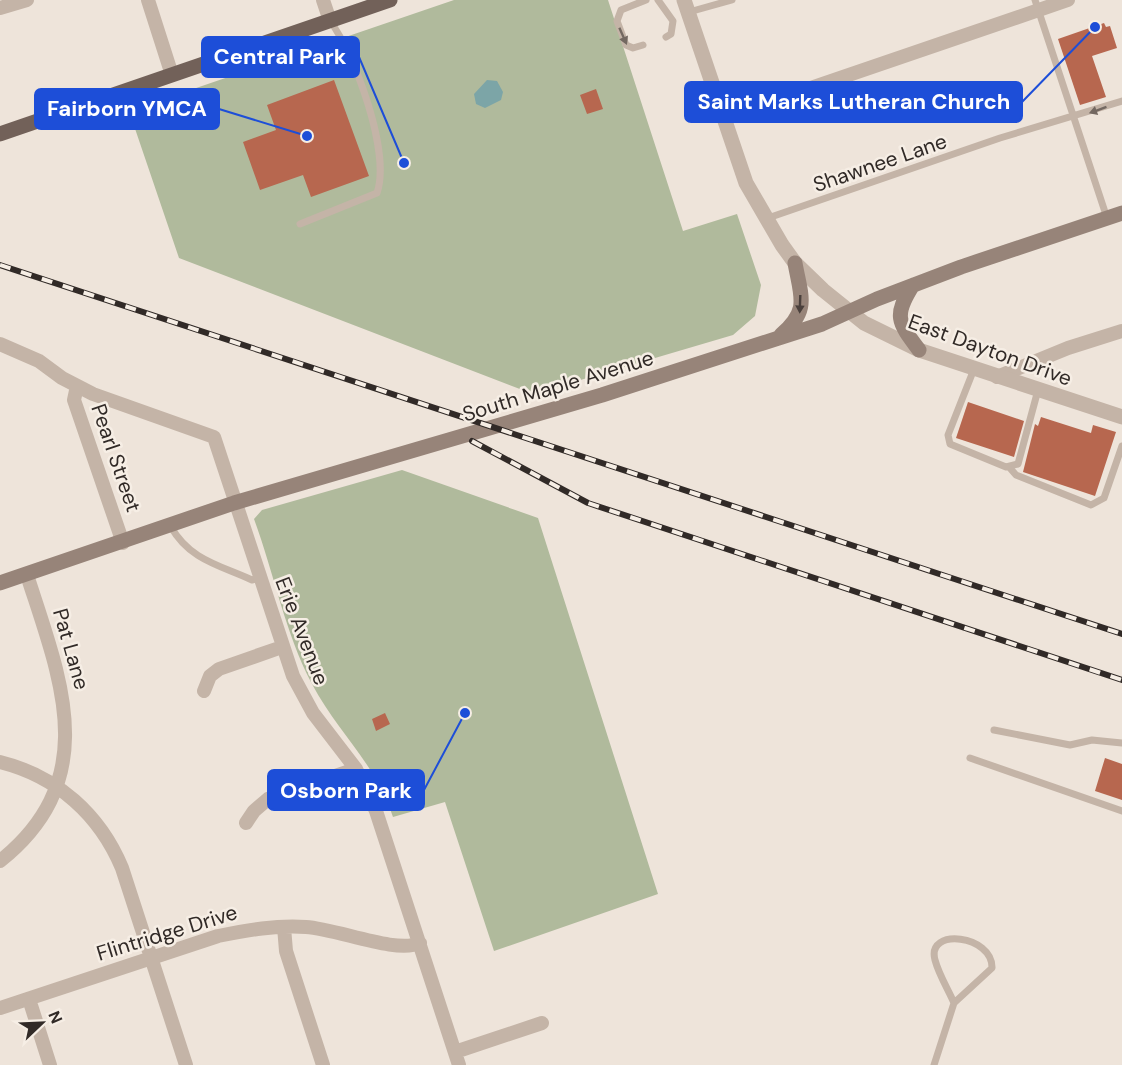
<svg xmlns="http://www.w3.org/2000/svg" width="1122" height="1065" font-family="'DM Sans',sans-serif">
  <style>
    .green { fill: #b0ba9c }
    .water { fill: #7ca5a7 }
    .building { fill: #b7674f }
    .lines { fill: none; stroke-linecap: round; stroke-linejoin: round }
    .service { stroke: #c4b4a7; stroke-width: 7 }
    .minor { stroke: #c4b4a7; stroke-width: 14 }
    .tertiary { stroke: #c4b4a7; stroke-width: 15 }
    .secondary { stroke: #978479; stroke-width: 15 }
    .primary { stroke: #726159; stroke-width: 15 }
    .rail-casing { stroke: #312a27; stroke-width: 6 }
    .rail { stroke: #f6eee5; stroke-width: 4; stroke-dasharray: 11; stroke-linecap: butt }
    .oneway { fill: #736861 }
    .oneway2 { fill: #4a403c }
    .labels { text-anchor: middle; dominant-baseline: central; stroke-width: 5; stroke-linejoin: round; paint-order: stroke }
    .street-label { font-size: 21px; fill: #312a27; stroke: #f6eee5 }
    .leader { fill: none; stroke: #1d4ed8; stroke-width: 2 }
    .callout-dot { fill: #1d4ed8; stroke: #f6eee5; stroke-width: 2 }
    .callout { fill: #1d4ed8; stroke: #1d4ed8; stroke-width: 2 }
    .callout-label { font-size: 22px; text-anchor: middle; font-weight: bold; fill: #fff }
  </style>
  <rect width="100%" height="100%" fill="#eee4da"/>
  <path class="green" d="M454,0H608L683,231L737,214L761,285L755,316L733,335L533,394L179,258L129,111Z
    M402,470L538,518L658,894L494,951L445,802L393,817C374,761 338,733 312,684C285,633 274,573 254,519L262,510Z"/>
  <path class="water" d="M487,80L497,81L503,92L501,100L485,108L476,104L474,94Z"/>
  <path class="building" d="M1104,23L1106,27L1110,26L1117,48L1092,56L1106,97L1080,105L1058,39Z
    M334,80L369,176L311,197L303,175L260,190L243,142L276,130L267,105Z
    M596,89L603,109L587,114L580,95Z
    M968,402L1024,421L1014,457L956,438Z
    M1041,417L1091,433L1093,425L1116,432L1095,496L1023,472L1035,424L1038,426Z
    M385,713L390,724L376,731L372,719Z
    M1105,758L1122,764V800L1095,791Z"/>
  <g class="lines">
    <path class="service" d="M658,0L673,21L671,34L666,37
      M1035,0L1107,218
      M689,12L732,0
      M643,45L633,48L626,45L617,21L621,10L646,0
      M768,218L1000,138L1122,101
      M300,224L377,193C391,153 355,54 330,21
      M974,369L948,435L950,444L1006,467L1018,464L1038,390
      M1009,467L1016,475L1091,505L1104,498L1122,446
      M171,527C190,560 219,565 252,580L260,578
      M994,730L1070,745L1092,740L1122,743
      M970,758L1122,811
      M934,1065L954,1003L992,968C993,935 926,927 935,960C939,975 948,989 954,1003"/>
    <path class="minor" d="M148,0L172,75
      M323,0L330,21
      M0,8L27,0
      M723,118L1068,0
      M0,344L39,361L62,378L93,394L214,437L293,676L313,713L356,769L376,811L459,1065
      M997,377L1068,348L1122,331
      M77,386L74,400L123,543
      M204,691L210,676L219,669L282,647
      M0,762C57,776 100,815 122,868L186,1065
      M246,823L254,811L268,799L356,769
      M0,861C104,778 60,678 27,575
      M284,927L286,951L323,1065
      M29,999L50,1065
      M0,1008L218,936C248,930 276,925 306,927C338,929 396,954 420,943
      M455,1052L542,1023"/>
    <path class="tertiary" d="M684,0L746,183L782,245L795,263L823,290L864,323L919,350L1122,417"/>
    <path class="secondary" d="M913,285C893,316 898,322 919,350
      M781,335C810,310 801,297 795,263
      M0,583L234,503L602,395L822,324L877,299L961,267L1122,213"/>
    <path class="primary" d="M0,134L390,0"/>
    <g class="rail-casing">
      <path id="rail" d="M0,265L1122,634
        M472,441L588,503L1122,680"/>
    </g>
    <use href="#rail" class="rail"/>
  </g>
  <defs><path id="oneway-solid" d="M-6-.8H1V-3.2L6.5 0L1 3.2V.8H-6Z" transform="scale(1.5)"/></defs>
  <g class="oneway">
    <use href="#oneway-solid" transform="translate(623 36) rotate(66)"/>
    <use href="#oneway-solid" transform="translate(1098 110) rotate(160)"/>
  </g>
  <use class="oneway2" href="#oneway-solid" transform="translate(800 304) rotate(92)"/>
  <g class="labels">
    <g class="street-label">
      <text transform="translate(880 163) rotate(-19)">Shawnee Lane</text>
      <text transform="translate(990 350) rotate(20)">East Dayton Drive</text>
      <text transform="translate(558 386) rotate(-17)">South Maple Avenue</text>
      <text transform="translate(116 458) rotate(71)">Pearl Street</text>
      <text transform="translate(302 631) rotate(69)">Erie Avenue</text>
      <text transform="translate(71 649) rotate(74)">Pat Lane</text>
      <text transform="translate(167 933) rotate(-17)">Flintridge Drive</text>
    </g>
  </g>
  <path class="leader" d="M404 163L359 57M1095 27L1022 102M307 136L219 109M465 713L424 790"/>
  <g class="callout-dot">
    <circle cx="404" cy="163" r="6"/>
    <circle cx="1095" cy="27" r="6"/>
    <circle cx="307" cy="136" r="6"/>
    <circle cx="465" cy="713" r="6"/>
  </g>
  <g class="callout">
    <rect x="202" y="37" width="157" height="40" rx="6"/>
    <rect x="685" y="82" width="337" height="40" rx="6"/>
    <rect x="35" y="89" width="184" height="40" rx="6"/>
    <rect x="268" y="770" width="156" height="40" rx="6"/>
  </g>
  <g class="callout-label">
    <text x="280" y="64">Central Park</text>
    <text x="854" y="109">Saint Marks Lutheran Church</text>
    <text x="127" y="116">Fairborn YMCA</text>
    <text x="346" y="798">Osborn Park</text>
  </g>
  <g transform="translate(42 1023) rotate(67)" stroke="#f6eee5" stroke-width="4.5" paint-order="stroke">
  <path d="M0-4.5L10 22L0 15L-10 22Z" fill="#312a27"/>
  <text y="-9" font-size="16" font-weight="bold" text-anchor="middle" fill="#312a27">N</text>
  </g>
</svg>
